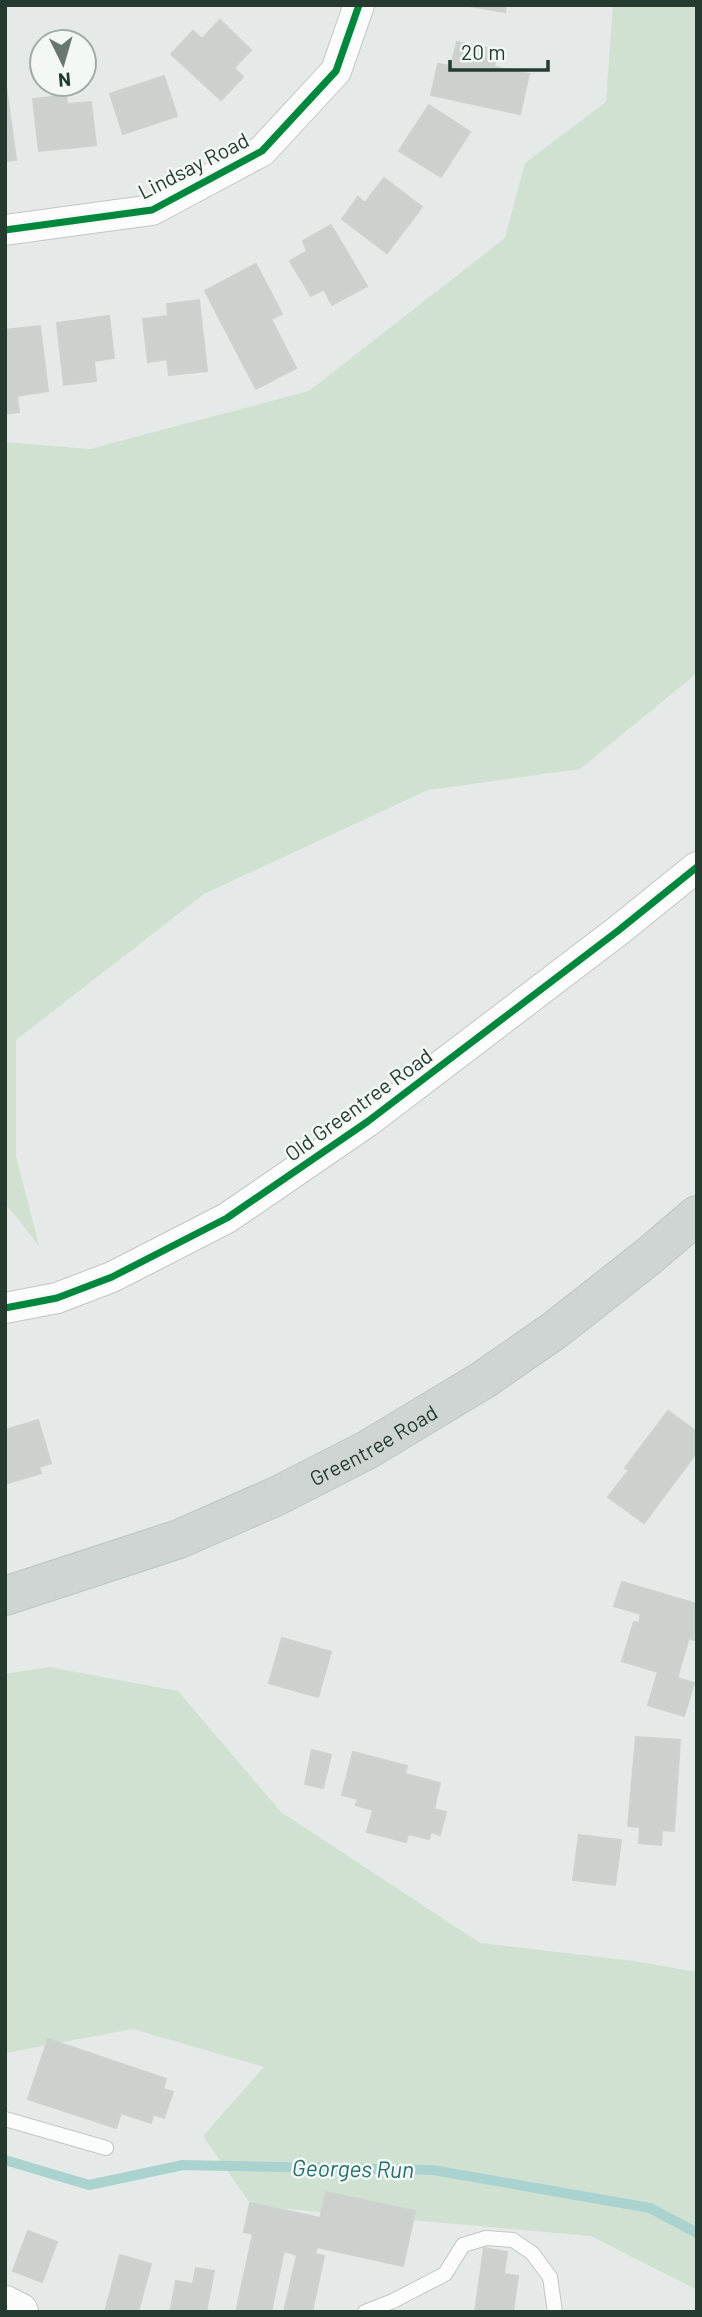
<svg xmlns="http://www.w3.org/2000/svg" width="702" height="2317" font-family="Barlow,sans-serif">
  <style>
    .green { fill: #d0e1d2 }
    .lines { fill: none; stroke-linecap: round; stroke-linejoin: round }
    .stream { stroke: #aad3d0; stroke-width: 10 }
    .building { fill: #ccd1ce; stroke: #ced2cf; stroke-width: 2 }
    .service-casing { stroke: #c2c6c4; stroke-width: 16 }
    .minor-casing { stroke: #c2c6c4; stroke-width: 32 }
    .secondary-casing { stroke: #c1c7c4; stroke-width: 40 }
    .primary-casing { stroke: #bdc5c1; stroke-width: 40 }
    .service { stroke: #fbfcfb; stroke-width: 14 }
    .minor { stroke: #fbfcfb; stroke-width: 30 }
    .secondary { stroke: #fbfcfb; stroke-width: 38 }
    .primary { stroke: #ced5d2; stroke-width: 38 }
    .cycleway-casing { stroke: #f3f8f5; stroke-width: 11 }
    .cycleway { stroke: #00873e; stroke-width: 7 }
    .labels { text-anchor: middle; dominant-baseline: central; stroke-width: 5; stroke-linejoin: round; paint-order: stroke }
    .street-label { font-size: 21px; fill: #253b30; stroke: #f3f8f5 }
    .water-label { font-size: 23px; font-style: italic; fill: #25706c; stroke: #f3f8f5 }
  </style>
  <rect width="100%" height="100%" fill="#e5e9e7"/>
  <path class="green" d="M613,5H697V673L580,769L428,790L204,894L16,1040V1156L39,1246L5,1203V442L90,449L309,391L505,238L525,163L606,102Z
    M49,1667L178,1691L281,1812L480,1943L634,1961L697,1972V2290L591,2236L252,2206L203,2136L264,2067L133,2029L5,2053V1674Z"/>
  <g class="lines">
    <path class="stream" d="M5,2160L89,2185L183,2165L433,2170L650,2208L697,2233"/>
  </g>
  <path class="building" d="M463,5H506L505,12Z
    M220,20L251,50L234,68L243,77L221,100L171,54L193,31L202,39Z
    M457,42L498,50L494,67L529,74L520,114L431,95L438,64L451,66Z
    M164,76L177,116L123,134L110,94Z
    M5,79L16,160L5,161Z
    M66,95L67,104L91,102L96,145L39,151L33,99Z
    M429,105L470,132L441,177L399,151Z
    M384,178L422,207L387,253L342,219L358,197L365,203Z
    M331,225L367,286L332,305L324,289L311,296L290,261L307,251L303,241Z
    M256,264L282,314L271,319L296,368L256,389L205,291Z
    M199,300L207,371L169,375L167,359L148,362L143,319L168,316L167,304Z
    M109,316L114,358L94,361L96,381L64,385L57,323Z
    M40,326L48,391L17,396L19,412L5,414V330Z
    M668,1411L697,1432V1452L644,1523L608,1497L629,1470L625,1468Z
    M38,1420L51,1463L39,1467L41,1473L5,1484V1430Z
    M622,1582L697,1604V1641L689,1638L677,1678L694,1683L684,1716L648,1705L658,1672L622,1661L634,1622L639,1623L641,1614L614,1606Z
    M282,1638L331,1652L318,1697L269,1683Z
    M636,1737L680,1740L674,1831L662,1830L661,1845L639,1843L640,1827L628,1826Z
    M312,1750L331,1755L323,1788L305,1784Z
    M353,1752L407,1766L405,1774L440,1783L434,1809L446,1812L440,1835L431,1832L429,1839L408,1834L406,1842L367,1832L373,1810L356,1805L358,1799L342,1795Z
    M579,1835L621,1840L615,1885L573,1880Z
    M48,2039L166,2079L163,2089L173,2092L164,2118L153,2114L151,2123L121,2113L116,2128L28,2099Z
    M326,2192L415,2211L403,2266L317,2247L315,2254L324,2256L312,2312H284L297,2255L284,2251L271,2312H236L253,2234L244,2232L250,2203L320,2218Z
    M28,2231L57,2242L42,2282L13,2271Z
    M484,2248L507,2252L504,2274L518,2276L513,2312H475Z
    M120,2255L151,2264L138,2312H105Z
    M196,2268L214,2271L206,2312H170L176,2281L193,2284Z"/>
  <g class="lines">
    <g class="service-casing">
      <path id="service" d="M5,2119L106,2148
        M365,2312L393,2301L445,2274L463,2245L486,2238L513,2240L532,2253L550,2277L555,2312"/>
    </g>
    <g class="minor-casing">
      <path id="minor" d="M5,230L152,210L262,151L336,71L359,5
        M5,1308L57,1298L112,1277L227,1218L367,1122L619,930L697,867"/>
    </g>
    <g class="secondary-casing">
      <path id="secondary" d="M5,2305L19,2312"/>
    </g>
    <g class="primary-casing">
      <g id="primary">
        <path id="s1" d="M5,1596L179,1539L277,1496L367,1450L483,1380L555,1330L649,1256L697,1215"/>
      </g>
    </g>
    <use href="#service" class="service"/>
    <use href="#minor" class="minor"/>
    <use href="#secondary" class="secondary"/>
    <use href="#primary" class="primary"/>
    <g class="cycleway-casing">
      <path id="cycleway" d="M5,230L152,210L262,151L336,71L359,5
        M5,1308L57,1298L112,1277L227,1218L367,1122L619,930L697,867"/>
    </g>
    <use href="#cycleway" class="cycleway"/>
  </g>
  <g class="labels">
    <g class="street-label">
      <text transform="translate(193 165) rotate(-27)">Lindsay Road</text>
      <text transform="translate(358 1104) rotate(-36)">Old Greentree Road</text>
      <text stroke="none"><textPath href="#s1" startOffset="399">Greentree Road</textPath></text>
    </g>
    <g class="water-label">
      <text transform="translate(353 2168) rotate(1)">Georges Run</text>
    </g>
  </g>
  <rect width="702" height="2317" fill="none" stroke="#253b30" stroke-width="14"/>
  <g transform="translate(63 63) rotate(175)"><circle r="33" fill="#f3f8f5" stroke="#a1aca6" stroke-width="2"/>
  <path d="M0-5L12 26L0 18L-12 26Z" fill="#687870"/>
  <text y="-10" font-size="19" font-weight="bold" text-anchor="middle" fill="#253b30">N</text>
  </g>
  <path d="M450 60v10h98v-10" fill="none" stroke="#253b30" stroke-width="3.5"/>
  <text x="461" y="60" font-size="21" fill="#253b30" stroke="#f3f8f5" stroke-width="5" paint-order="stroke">20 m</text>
</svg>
